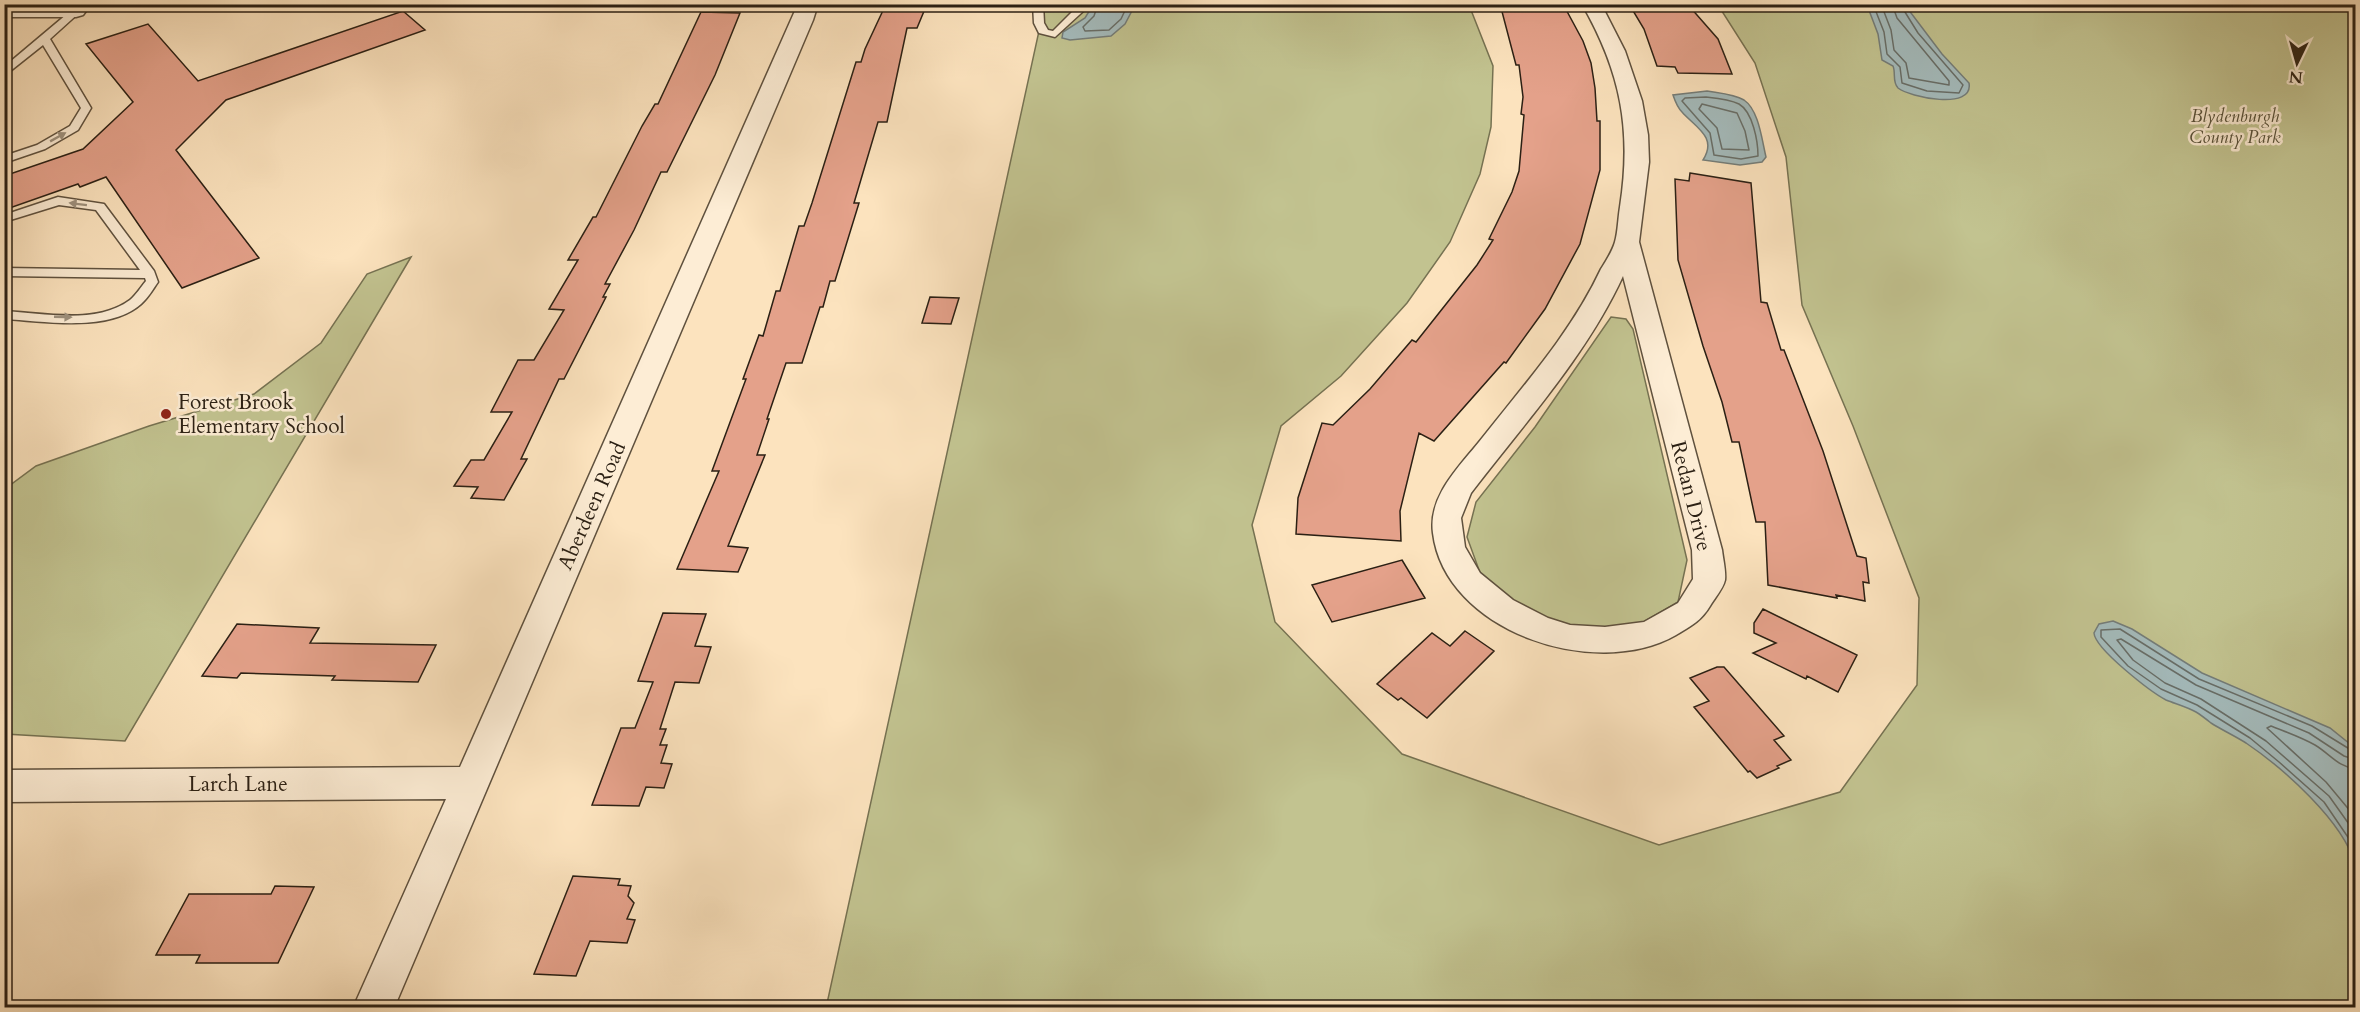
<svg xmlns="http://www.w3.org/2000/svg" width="2360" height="1012" font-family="Cardo,serif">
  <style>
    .green { fill: #c2c390; stroke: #767252; stroke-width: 1.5 }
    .water { fill: #a4bbbc; stroke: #747d79; stroke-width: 1.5 }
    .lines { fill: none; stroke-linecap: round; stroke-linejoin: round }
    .shore { stroke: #686e68; stroke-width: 1.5 }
    .building { fill: #e4a18a; stroke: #2b2014; stroke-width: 1.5 }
    .service-casing { stroke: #5f513e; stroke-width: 3 }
    .minor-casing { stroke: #5f513e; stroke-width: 3 }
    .service { fill: #fdedd5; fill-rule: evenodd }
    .minor { fill: #fdedd5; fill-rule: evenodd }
    .oneway { fill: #9e917e }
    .poi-dot { fill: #8f2418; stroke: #fdedd5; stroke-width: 2 }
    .labels { text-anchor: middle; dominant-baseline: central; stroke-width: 5; stroke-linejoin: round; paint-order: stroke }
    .far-park-label { font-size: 18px; font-style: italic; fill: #585139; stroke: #fdedd5 }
    .poi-label { font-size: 21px; fill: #2b2014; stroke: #fdedd5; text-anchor: start }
    .street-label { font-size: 21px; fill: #2b2014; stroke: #fdedd5 }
  </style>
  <rect width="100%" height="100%" fill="#fce3be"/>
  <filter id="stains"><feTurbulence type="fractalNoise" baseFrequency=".00333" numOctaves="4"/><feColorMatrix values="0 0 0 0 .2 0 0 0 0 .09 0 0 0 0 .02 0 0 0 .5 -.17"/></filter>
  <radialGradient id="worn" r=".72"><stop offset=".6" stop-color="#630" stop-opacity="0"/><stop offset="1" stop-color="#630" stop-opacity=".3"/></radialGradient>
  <path class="green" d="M1040,5H1469L1493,66L1491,127L1480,174L1450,242L1407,303L1341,376L1281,426L1252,525L1275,622L1402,754L1659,845L1840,792L1917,685L1919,598L1853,426L1802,305L1786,157L1755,63L1718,5H2355V1007L826,1008L1039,31Z
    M411,257L125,741L5,734V489L36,466L149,426L254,394L321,343L367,274Z
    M1611,317L1626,319L1633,329L1687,560L1678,602L1640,624L1590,630L1526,614L1483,581L1467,537L1476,502L1535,427Z"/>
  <path class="water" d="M1093,5V4L1141,5L1134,7L1125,24L1111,36L1070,40L1062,38L1063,32L1085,18Z
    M1867,5H1905L1942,54L1969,83C1974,111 1909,97 1898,88C1892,82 1896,73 1893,66L1882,60L1878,34Z
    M1707,91C1718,93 1734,94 1744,100C1759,110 1762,141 1766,157L1762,162L1740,165L1703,160C1718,137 1695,127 1682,112C1677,107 1675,101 1673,95Z
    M2113,621L2132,629L2202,673L2330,728L2355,748V864C2343,821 2283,768 2246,743C2235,736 2222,730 2211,723C2206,719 2201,715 2196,712C2187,707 2176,704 2166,700C2151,692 2095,649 2094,633L2099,624Z"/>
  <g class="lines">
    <path class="shore" d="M1098,4L1094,16L1083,27L1085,31L1109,30L1121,19L1128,4
      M1873,4L1884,32L1887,54L1900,67L1902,83L1927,91L1959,93L1963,85L1918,33L1900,4
      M1881,4L1891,30L1894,50L1906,63L1909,78L1949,85V81L1897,18L1892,4
      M1706,97C1716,98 1729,99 1739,104C1753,112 1758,142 1758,156L1741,159L1714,155L1710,133L1682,101L1685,98Z
      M1702,104L1737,113L1745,131L1749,150L1722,149L1717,128L1699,109Z
      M2356,753L2312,726L2199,679L2120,629L2101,630V637L2128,666L2161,689L2197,705L2250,738L2279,762L2324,802L2356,849
      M2356,760L2344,756L2309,733L2196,685L2121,639L2117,640L2133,660L2165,683L2201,699L2266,741L2329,796L2356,834
      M2356,769C2338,767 2330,754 2315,745C2301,737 2286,732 2271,726L2267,728L2326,782L2356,818"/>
  </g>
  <path class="building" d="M886,4H927L917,28H907L887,122H878L854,203H859L835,281H830L823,307H820L802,363H786L767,419H769L757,455H765L728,546L748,548L738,572L677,569L719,471H712L746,379H743L759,335L763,336L776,291H780L799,226H804L812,203L856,62H861L865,49Z
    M1500,4H1563L1583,41L1591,63L1595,88L1597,121H1600V170L1580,244L1545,309L1506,363L1504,362L1434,441L1419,433L1400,511L1401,541L1296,534L1298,498L1322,423L1333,425L1370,389L1412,340L1416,342L1477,265L1493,240L1489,239L1512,192L1519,171L1524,115L1521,114L1523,97L1519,65H1516Z
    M1629,4H1686L1690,7L1718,39L1732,74L1678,73L1675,67L1657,66L1644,29Z
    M403,11L425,30L226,100L176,150L259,258L182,288L106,177L80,187L78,184L4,210V176L83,149L133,102L86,44L148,24L198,81Z
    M701,12L740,13L715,75L667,172H661L634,230L605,284H610L603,297H606L564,379H559L521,459H527L504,500L471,498L478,487L454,486L471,460H484L512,412H491L518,360H534L564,310L549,309L578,260H568L593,217H596L642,126L655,104H658Z
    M1690,173L1751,183L1761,302L1767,303L1781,350H1784L1823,451L1857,556L1866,558L1869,583L1863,582L1865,601L1836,595L1837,598L1768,585L1765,522H1756L1739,442H1732L1722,402L1703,346L1678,260L1675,179L1689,181Z
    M930,297L959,298L951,324L922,323Z
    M1402,560L1425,598L1332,622L1312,585Z
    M1763,609L1857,655L1838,692L1807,676L1806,679L1753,653L1776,643L1754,633V623Z
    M663,613L706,614L695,646L711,647L699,683L675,682L660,729H666L660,745H667L661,763L672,764L664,788L646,787L639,806L592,805L621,728H635L653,682L638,681Z
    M237,624L319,628L310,643L436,645L418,682L332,680L335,676L241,673L237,678L202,676Z
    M1465,631L1494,651L1427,718L1401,698L1398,700L1377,684L1432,633L1450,646Z
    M1717,667H1724L1784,736L1774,740L1791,760L1777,766L1779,768L1757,778L1750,771L1748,772L1694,707L1709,701L1690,678Z
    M573,876L620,879L618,885L631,886L628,896L634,903L627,919L635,920L627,943L590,941L576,976L534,974Z
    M275,886L314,887L278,963H196L200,955H156L189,894H271Z"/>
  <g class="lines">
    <g class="service-casing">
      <path id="service" d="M1033,4H1043L1044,23L1048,30L1053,31L1080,4H1091L1055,37L1039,33L1034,23Z
        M73,9L81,11L50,39L91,108L78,130L45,149L4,163V156L37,145L70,126L81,108L43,45L4,76V67Z
        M58,197L104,204L154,271L158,282C153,289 148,298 141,304C108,333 44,321 4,319V311C44,313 96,325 130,300C136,295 141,287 146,281L145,278L4,276V268L140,270L96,210L59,205L4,222V215Z"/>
    </g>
    <g class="minor-casing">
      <path id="minor" d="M798,4H818L813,20L394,1008H353L446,799L4,802V770L460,767Z
        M1582,4H1601L1625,51L1642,101L1648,135L1649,162L1639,242L1722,550C1723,559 1726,571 1725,580C1723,589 1714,599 1710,606C1701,621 1691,626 1676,635C1596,681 1445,632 1433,533C1428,497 1458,468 1479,442C1523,386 1571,333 1601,269C1606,261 1612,252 1615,242C1618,232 1618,219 1620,207C1632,130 1621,72 1582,4ZM1623,276L1692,550L1693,579L1678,603L1644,622L1605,627L1570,625L1548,618L1513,600L1480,573L1465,547L1461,518L1471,493C1523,425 1587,355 1623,276Z
        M4,5H76L83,7L86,11L83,15L76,17H4Z"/>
    </g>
    <use href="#service" class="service"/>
    <use href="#minor" class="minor"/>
  </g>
  <defs><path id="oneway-solid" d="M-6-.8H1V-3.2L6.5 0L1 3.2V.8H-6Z" transform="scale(1.5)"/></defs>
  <g class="oneway">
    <use href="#oneway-solid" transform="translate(58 137) rotate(-29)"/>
    <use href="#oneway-solid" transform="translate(78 204) rotate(-173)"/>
    <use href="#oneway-solid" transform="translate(63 317) rotate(2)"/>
  </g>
  <circle class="poi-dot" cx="166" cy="414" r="6"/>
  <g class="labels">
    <g class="far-park-label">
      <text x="2235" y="116">Blydenburgh<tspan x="2235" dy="21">County Park</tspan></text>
    </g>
    <g class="poi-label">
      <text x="178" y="402">Forest Brook<tspan x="178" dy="24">Elementary School</tspan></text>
    </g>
    <g class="street-label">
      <text transform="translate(1691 496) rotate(76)">Redan Drive</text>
      <text transform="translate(592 506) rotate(-66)">Aberdeen Road</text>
      <text x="238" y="784">Larch Lane</text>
    </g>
  </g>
  <rect width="2360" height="1012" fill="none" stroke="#fce3be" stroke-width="24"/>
  <rect x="6" y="6" width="2348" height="1000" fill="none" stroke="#2b2014" stroke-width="3"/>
  <rect x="12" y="12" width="2336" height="988" fill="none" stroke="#2b2014" stroke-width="1.5"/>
  <g transform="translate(2297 63) rotate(185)" stroke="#fdedd5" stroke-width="4.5" paint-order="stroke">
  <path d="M0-4.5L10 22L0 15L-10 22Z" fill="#2b2014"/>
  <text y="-9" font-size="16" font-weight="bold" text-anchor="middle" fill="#2b2014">N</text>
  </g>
  <rect width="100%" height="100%" filter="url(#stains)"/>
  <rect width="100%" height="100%" fill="url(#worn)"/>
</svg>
